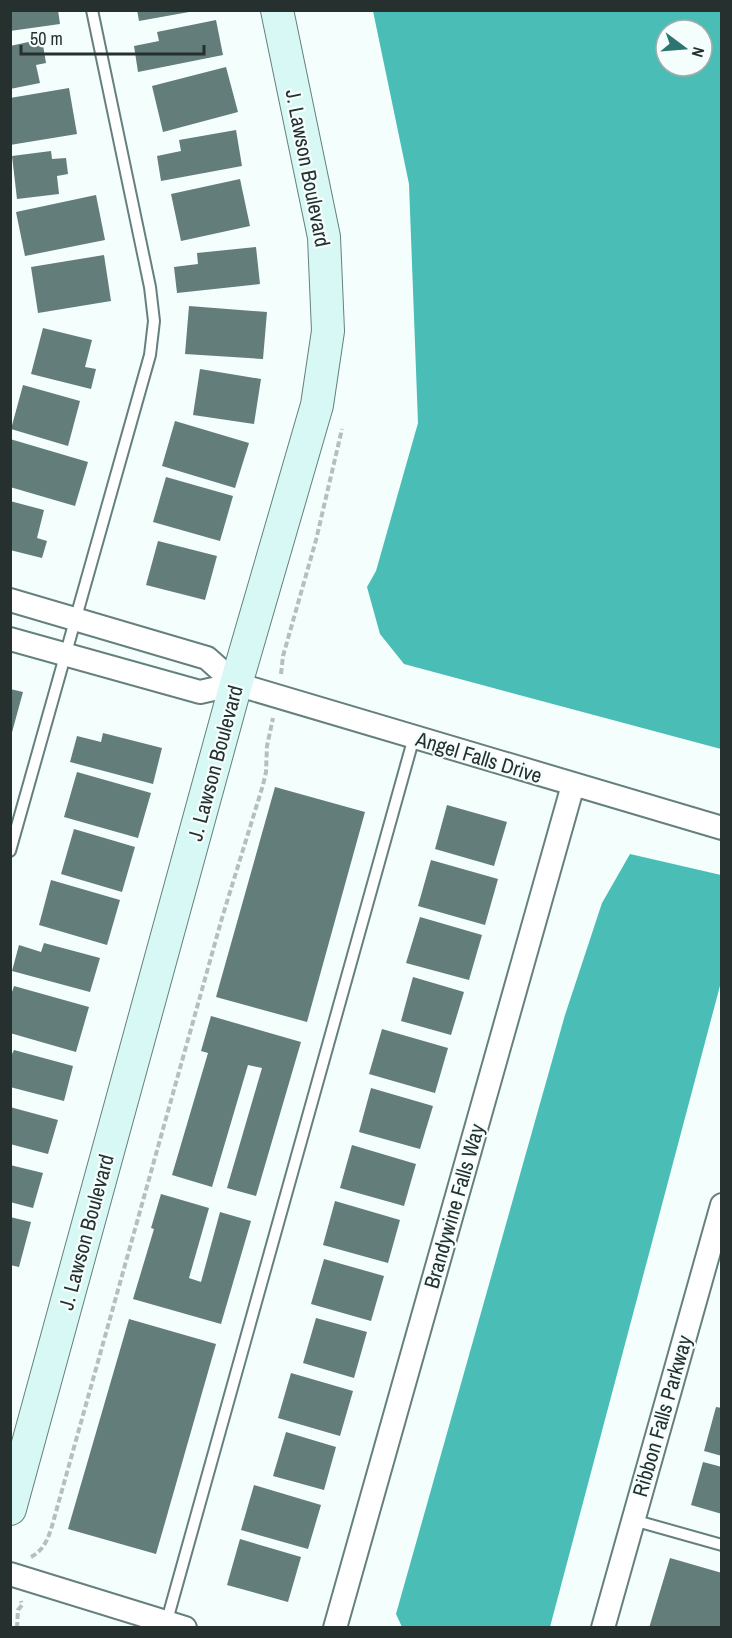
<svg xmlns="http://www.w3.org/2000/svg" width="732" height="1638" font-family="'Archivo Narrow',sans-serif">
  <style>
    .water { fill: #4abdb6; fill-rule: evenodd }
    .building { fill: #627d7a }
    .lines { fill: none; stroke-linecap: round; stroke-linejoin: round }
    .lane-casing { stroke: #65807d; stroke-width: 14 }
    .street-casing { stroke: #65807d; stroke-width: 26 }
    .secondary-casing { stroke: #65807d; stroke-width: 34 }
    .path { stroke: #b4bfbe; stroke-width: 4; stroke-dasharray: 6 3; stroke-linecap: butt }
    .lane { stroke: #fff; stroke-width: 10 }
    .street { stroke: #fff; stroke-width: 22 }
    .secondary { stroke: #d8f8f5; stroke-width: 32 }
    .labels { text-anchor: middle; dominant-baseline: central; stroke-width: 4.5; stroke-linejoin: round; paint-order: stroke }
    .street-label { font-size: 21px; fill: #25302f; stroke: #f3fefd }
  </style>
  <rect width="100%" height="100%" fill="#f3fefd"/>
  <path class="water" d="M373,11H721V749L404,664L380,634L367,587L376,571L418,423L409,184ZM666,30H702V66H666Z
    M630,854L721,875V982L550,1627H402L396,1614L565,1015L602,903Z"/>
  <path class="building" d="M10,10H58L60,24L10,31Z
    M137,10H189V12L139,21Z
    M216,20L223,55L138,72L134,46L159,41L157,32Z
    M42,39L46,63L36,65L40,83L10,89V46Z
    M226,67L238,112L163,132L152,86Z
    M69,88L77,134L10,145V98Z
    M236,130L242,166L161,181L157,156L181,151L179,140Z
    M51,151L52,159L66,158L68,174L57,176L59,194L17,199L12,156Z
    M240,179L250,226L181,241L171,194Z
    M96,195L105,240L25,256L16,212Z
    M256,247L260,284L177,293L174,267L198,264L197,253Z
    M104,255L111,301L38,313L31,267Z
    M189,306L267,312L263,359L185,354Z
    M43,328L92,340L85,367L96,369L91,389L31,374Z
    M200,369L261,379L254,424L193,415Z
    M23,385L80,401L68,446L11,429Z
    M175,421L249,443L235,488L162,466Z
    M10,439L88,462L75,506L10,487Z
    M166,477L233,496L220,541L153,522Z
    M10,501L44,510L37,538L47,541L42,558L10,550Z
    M158,541L217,556L205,600L146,585Z
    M10,689L23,692L11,736H10Z
    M103,733L162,748L153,784L70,762L77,736L101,742Z
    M77,772L151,793L138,838L64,817Z
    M275,787L365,812L307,1022L216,997Z
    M447,805L507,822L494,866L435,849Z
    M74,829L135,847L122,892L61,874Z
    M431,860L498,879L485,925L418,906Z
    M51,880L120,900L107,945L39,925Z
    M420,917L482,935L469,980L406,963Z
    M44,943L100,958L90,992L12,971L19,945L41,952Z
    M413,977L464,992L451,1035L401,1021Z
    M14,986L89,1007L76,1052L10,1033V998Z
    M211,1016L301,1042L256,1196L227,1188L262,1068L248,1065L212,1187L172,1175L208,1053L201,1051Z
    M382,1029L448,1048L435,1093L369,1074Z
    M14,1050L73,1066L64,1101L10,1087V1058Z
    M371,1088L433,1106L420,1149L359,1132Z
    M10,1107L58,1120L48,1154L10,1144Z
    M352,1145L416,1164L404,1206L340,1188Z
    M10,1165L43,1173L33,1208L10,1202Z
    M161,1194L209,1208L189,1278L201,1282L220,1212L251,1221L221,1324L133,1299L154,1229L151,1228Z
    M335,1201L400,1220L388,1263L323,1245Z
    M10,1217L31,1222L19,1267L10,1265Z
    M324,1259L384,1276L371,1321L311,1304Z
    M316,1318L367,1332L354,1378L303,1363Z
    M129,1319L216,1344L156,1554L68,1529Z
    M291,1373L353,1391L340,1436L278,1418Z
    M716,1407L722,1408V1456L704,1451Z
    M286,1432L336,1447L324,1490L273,1476Z
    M703,1462L722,1467V1514L691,1505Z
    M254,1485L321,1505L308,1549L241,1530Z
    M240,1539L301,1557L288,1602L227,1585Z
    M670,1558L722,1573V1628H649Z"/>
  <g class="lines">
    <g class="lane-casing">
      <path id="lane" d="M10,851L150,355L154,321L150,287L92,10
        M633,1520L722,1545
        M166,1624L414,737"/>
    </g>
    <g class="street-casing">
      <path id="street" d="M10,600L207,658L236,684L722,828
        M10,639L200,692L236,684
        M10,1574L185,1628
        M335,1628L573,785
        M603,1628L722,1205"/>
    </g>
    <g class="secondary-casing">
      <path id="secondary" d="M10,1509L236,684L317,405L328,331L324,237L277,10"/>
    </g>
    <path class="path" d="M281,674L283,656L316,540L342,429
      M31,1557C44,1550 48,1539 52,1526L222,918L263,785L266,772L267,746L273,718
      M17,1628L18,1610L22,1605L21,1601"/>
    <use href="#lane" class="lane"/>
    <use href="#street" class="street"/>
    <use href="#secondary" class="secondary"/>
  </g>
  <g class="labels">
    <g class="street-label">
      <text transform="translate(308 168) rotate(79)">J. Lawson Boulevard</text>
      <text transform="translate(479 757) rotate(17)">Angel Falls Drive</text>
      <text transform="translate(215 763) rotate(-75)">J. Lawson Boulevard</text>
      <text transform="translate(454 1206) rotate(-74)">Brandywine Falls Way</text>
      <text transform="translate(86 1232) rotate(-75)">J. Lawson Boulevard</text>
      <text transform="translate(662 1416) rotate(-74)">Ribbon Falls Parkway</text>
    </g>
  </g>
  <rect width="732" height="1638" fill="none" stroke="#25302f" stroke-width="24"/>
  <g transform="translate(684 48) rotate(106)"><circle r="28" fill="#f3fefd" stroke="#a1acab" stroke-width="1.5"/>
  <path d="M0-4.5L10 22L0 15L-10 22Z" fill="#2c7570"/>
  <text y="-9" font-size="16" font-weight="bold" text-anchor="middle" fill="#25302f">N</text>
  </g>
  <path d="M21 45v9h183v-9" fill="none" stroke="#25302f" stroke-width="3"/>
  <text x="30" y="45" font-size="18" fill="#25302f" stroke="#f3fefd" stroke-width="4.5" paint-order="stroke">50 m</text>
</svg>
